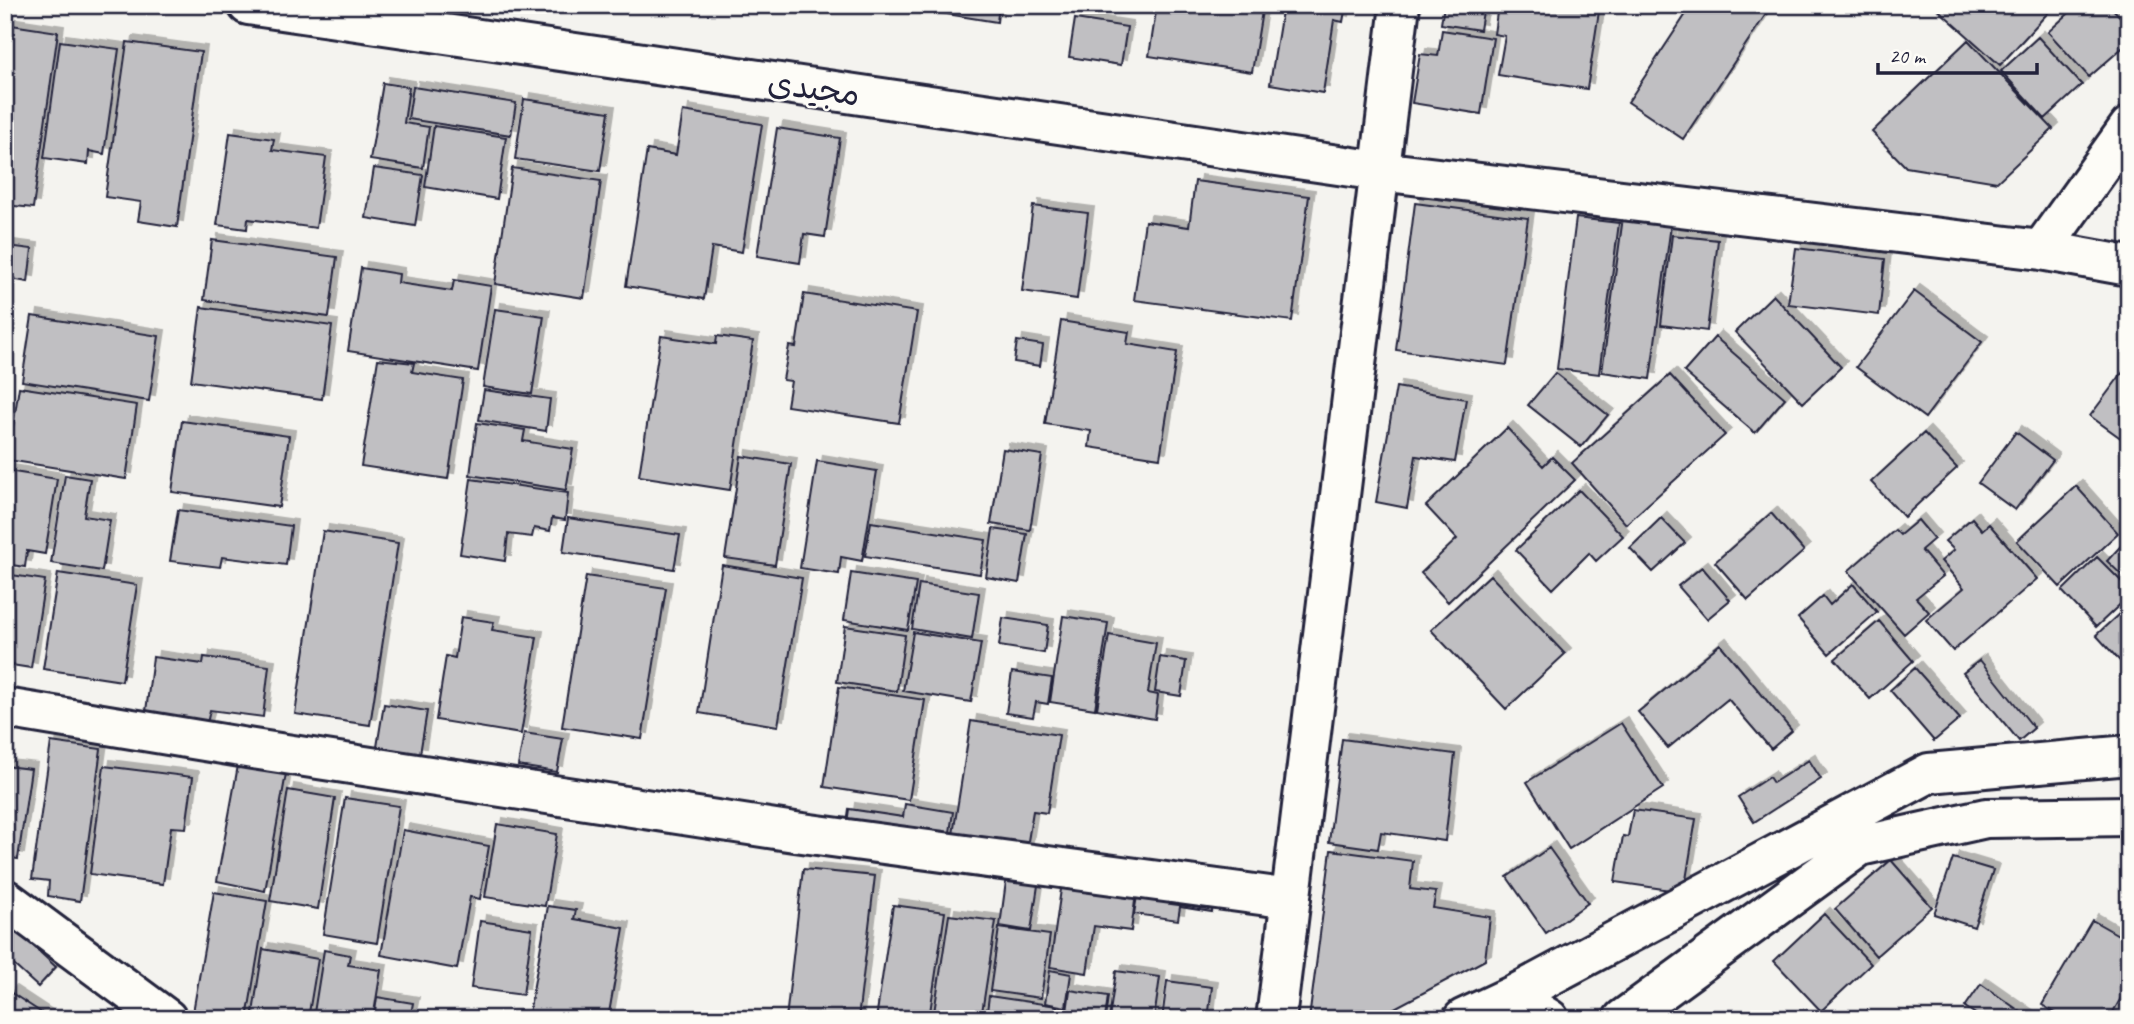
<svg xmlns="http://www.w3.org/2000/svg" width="2134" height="1024" font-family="Caveat,'Playpen Sans Arabic',sans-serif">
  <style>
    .building { fill: #c0bfc2; stroke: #22223b; stroke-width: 2; filter: url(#shadow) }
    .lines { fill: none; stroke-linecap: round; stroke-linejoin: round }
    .minor-casing { stroke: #22223b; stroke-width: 44 }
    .minor { stroke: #fdfcf7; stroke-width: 38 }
    .labels { text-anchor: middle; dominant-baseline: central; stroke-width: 5; stroke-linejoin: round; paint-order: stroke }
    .street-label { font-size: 33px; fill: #22223b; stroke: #fdfcf7 }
  </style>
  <defs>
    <filter id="shadow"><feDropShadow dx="6" dy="-6" stdDeviation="0" flood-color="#0004"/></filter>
  </defs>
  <rect width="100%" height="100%" fill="#f4f3ef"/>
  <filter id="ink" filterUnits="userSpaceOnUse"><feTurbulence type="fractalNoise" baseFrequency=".0143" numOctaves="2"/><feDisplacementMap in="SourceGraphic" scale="14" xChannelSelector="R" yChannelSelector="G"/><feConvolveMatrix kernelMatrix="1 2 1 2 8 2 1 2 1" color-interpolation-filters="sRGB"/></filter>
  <g filter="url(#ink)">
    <path class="building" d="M768,5H812L811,12Z
      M935,5H999L997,22L934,12Z
      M1157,5H1263L1252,72L1149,56Z
      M1283,5H1346L1343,22L1334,20L1323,93L1270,84Z
      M1444,5H1484L1480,30L1441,24Z
      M1498,5H1600L1587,89L1498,75L1505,36L1494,34Z
      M1692,5H1772L1683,139L1628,102Z
      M1933,5H2055L2000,65Z
      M2078,5H2109L2129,26V42L2089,77L2048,32Z
      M1075,19L1127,27L1121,65L1069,57Z
      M5,24L58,32L33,208L5,205Z
      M1442,30L1493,38L1481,114L1412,103L1420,54L1438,56Z
      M2038,37L2082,85L2045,119L2001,71Z
      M1968,40L2053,129L1997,182L1906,167L1872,132Z
      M60,41L119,49L104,154L89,151L88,164L44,158Z
      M127,42L201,52L177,227L138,221L141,202L105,197Z
      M383,83L409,87L404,123L429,127L423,168L370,160Z
      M413,87L516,103L511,135L408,119Z
      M524,99L609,112L600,171L515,159Z
      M683,111L762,124L742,252L712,247L704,299L626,286L647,150L676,155Z
      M434,126L506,137L497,199L425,187Z
      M777,128L840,138L825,237L804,234L800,263L757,256Z
      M230,133L274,139L272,150L326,157L316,228L248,219L247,229L217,225Z
      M374,168L423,175L415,226L366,218Z
      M512,168L601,181L584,298L495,284Z
      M1195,181L1309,196L1292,321L1134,300L1145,221L1189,227Z
      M1415,203L1528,218L1507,365L1396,350Z
      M1033,206L1088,213L1077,299L1022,291Z
      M1623,217L1671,225L1650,379L1602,372Z
      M1576,218L1619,223L1599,374L1557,369Z
      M1672,235L1718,240L1707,331L1661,325Z
      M212,240L337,257L329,317L204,300Z
      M8,246L32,249L28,282L5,278Z
      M1796,248L1885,259L1879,315L1788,304Z
      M361,268L399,274L398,283L452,291L454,280L491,286L478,371L348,351Z
      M1914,291L1982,342L1925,418L1856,367Z
      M804,294L917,312L899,423L787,406L791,381L783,380L789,346L796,347Z
      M1773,295L1841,367L1803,403L1735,332Z
      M201,307L332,326L322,399L191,381Z
      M495,309L544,316L532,394L483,387Z
      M32,316L159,336L149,401L22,381Z
      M1061,321L1129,332L1127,344L1177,352L1160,458L1089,447L1091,431L1045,424Z
      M661,336L716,344L717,336L753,341L730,490L639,476Z
      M1715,337L1785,398L1755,433L1684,372Z
      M1017,341L1043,345L1040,366L1014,362Z
      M378,359L414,363L412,372L463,380L448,479L361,466Z
      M2129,364V444L2090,416Z
      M1555,373L1608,415L1581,447L1528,405Z
      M1670,375L1725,435L1626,524L1572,463Z
      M19,387L137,405L126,479L8,460Z
      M1396,387L1466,399L1455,462L1416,456L1407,508L1376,502Z
      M484,390L550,399L546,431L479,420Z
      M182,421L289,436L279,507L172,492Z
      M477,423L525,430L523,441L573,449L566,490L470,475Z
      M1507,428L1543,466L1552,457L1575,480L1448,602L1421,573L1457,539L1426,506Z
      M2016,432L2053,460L2015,510L1978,483Z
      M1924,433L1957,468L1904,517L1871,482Z
      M1003,449L1042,455L1030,530L991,524Z
      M741,456L791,464L775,565L725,558Z
      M817,461L877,471L862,561L841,557L839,574L800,568Z
      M8,471L57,479L45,554L27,551L25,567L5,564V485Z
      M65,475L90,479L84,516L110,520L102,571L51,563Z
      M471,479L568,493L565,520L552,518L550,531L534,528L532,537L508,534L505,561L460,554Z
      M2076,486L2118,533L2060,587L2017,541Z
      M1579,490L1623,536L1596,561L1589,553L1553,589L1516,550Z
      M178,510L291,526L286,565L222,557L220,567L170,561Z
      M1771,513L1804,551L1748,600L1715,562Z
      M568,518L680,535L674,569L563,552Z
      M1661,518L1685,543L1653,572L1630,548Z
      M1972,518L1982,530L1989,524L2037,579L1953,651L1926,620L1964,588L1941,561L1954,550L1945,541Z
      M1918,520L1934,539L1921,550L1943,576L1916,598L1929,612L1904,634L1848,571L1895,530L1900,535Z
      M871,522L986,540L980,574L865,556Z
      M993,529L1027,534L1019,583L986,577Z
      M323,531L398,543L370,725L295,714Z
      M2128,538L2129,539V582L2107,561Z
      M2097,557L2129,589V596L2096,627L2062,591Z
      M722,565L802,578L778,726L699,713Z
      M1702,567L1730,600L1707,619L1678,586Z
      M58,573L137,585L122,681L43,669Z
      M851,573L916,583L908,630L844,620Z
      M5,574L45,580L31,668L5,664Z
      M1490,575L1565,654L1506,709L1431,630Z
      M586,576L666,588L642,739L562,727Z
      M919,584L979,593L972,639L912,629Z
      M1853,584L1877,612L1829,654L1798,618L1823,596L1830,605Z
      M2129,605V671L2096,635Z
      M1063,616L1108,623L1095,709L1050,702Z
      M461,617L494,622L492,630L537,637L521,734L436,720L446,656L455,658Z
      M1003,618L1048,625L1044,653L999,646Z
      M1879,621L1913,661L1870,699L1835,659Z
      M845,626L905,635L897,691L837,682Z
      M913,632L981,643L971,702L903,691Z
      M1109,635L1156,643L1148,693L1158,695L1155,719L1097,709Z
      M1720,644L1792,731L1771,749L1728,699L1668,748L1638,712Z
      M153,657L203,664L204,657L269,666L263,717L210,710L206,728L145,719Z
      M1160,657L1186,661L1181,696L1155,692Z
      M1980,660L2034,728L2019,741L1963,673Z
      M1915,668L1960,719L1934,741L1890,690Z
      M1012,672L1052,678L1048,704L1036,702L1033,717L1006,713Z
      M839,687L925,700L909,800L824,787Z
      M384,704L427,711L420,754L377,747Z
      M971,721L1059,735L1047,813L1033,811L1025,859L951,847Z
      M1621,723L1663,788L1569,849L1527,782Z
      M524,733L563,739L557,772L518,766Z
      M1342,739L1455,754L1445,841L1381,832L1378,849L1329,842Z
      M51,742L101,749L80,901L48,896L49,881L32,879Z
      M239,760L287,768L265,891L217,881Z
      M1809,760L1821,779L1754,822L1738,797L1769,777L1773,783Z
      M5,766L31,769L18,859L5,857Z
      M104,766L193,777L186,828L171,827L163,884L90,874Z
      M288,790L335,798L318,909L270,901Z
      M345,798L399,806L377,943L323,934Z
      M905,804L953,812L948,846L846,830L849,809L903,817Z
      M1633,810L1696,819L1684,892L1615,882L1623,836L1628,837Z
      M497,824L557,834L545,906L485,897Z
      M403,830L489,846L480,899L470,897L457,969L381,955Z
      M1549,848L1588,903L1546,933L1507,877Z
      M1331,850L1413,861L1410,889L1436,892L1433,908L1490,917L1485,960L1374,1019H1309Z
      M1953,858L1993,870L1974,927L1934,914Z
      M1891,860L1932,907L1876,956L1835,909Z
      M803,869L875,876L858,1019H786Z
      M1007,874L1039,879L1031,931L1000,926Z
      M1063,875L1137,886L1131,931L1094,926L1087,973L1050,967Z
      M1139,884L1215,895L1212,912L1180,907L1178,920L1134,914Z
      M214,892L267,901L247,1019H203L193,1012Z
      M893,905L945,912L929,1019H876Z
      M548,906L576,910L574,919L624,928L608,1019H528Z
      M1824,914L1871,964L1821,1011L1774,961Z
      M949,915L996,921L981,1019H933Z
      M5,920L56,967L38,987L5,957Z
      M2092,920L2129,941V984L2109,1019H2066L2042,1005Z
      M480,921L532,929L523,995L471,988Z
      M999,928L1050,935L1041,998L990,991Z
      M263,949L318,959L308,1019H252Z
      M324,950L350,955L348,965L381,970L373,1019H313Z
      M1050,970L1071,974L1066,1007L1045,1003Z
      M1116,971L1160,977L1154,1019H1109Z
      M1167,981L1212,987L1208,1019H1162Z
      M1981,984L2031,1019H1983L1965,1007Z
      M1070,990L1108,996L1105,1019H1066Z
      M10,992L51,1019H5V1000Z
      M989,996L1057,1006L1055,1019H986Z
      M377,997L413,1003L410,1019H374Z"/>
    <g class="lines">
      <g class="minor-casing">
        <path id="minor" d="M248,5L1379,171L2041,250L2129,266
          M2041,250L2129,127
          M5,708L253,749L795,832L1291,899
          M5,899L167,1019
          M1512,996L1549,1019
          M1276,1019L1400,5
          M1463,1019L1512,996L1929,773L2129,755
          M1623,1019L1860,846L1986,818L2129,816"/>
      </g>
      <use href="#minor" class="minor"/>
    </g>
  </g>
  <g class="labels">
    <g class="street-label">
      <text transform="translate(814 88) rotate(8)">مجیدی</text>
    </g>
  </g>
  <rect width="2134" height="1024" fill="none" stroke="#fdfcf7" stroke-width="28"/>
  <rect x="14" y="14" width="2106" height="996" fill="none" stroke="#22223b" stroke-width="2.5" filter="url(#ink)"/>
  <path d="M1878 63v10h159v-10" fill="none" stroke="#22223b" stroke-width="3.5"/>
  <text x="1889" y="63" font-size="21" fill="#22223b" stroke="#fdfcf7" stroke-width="5" paint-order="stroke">20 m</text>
</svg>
